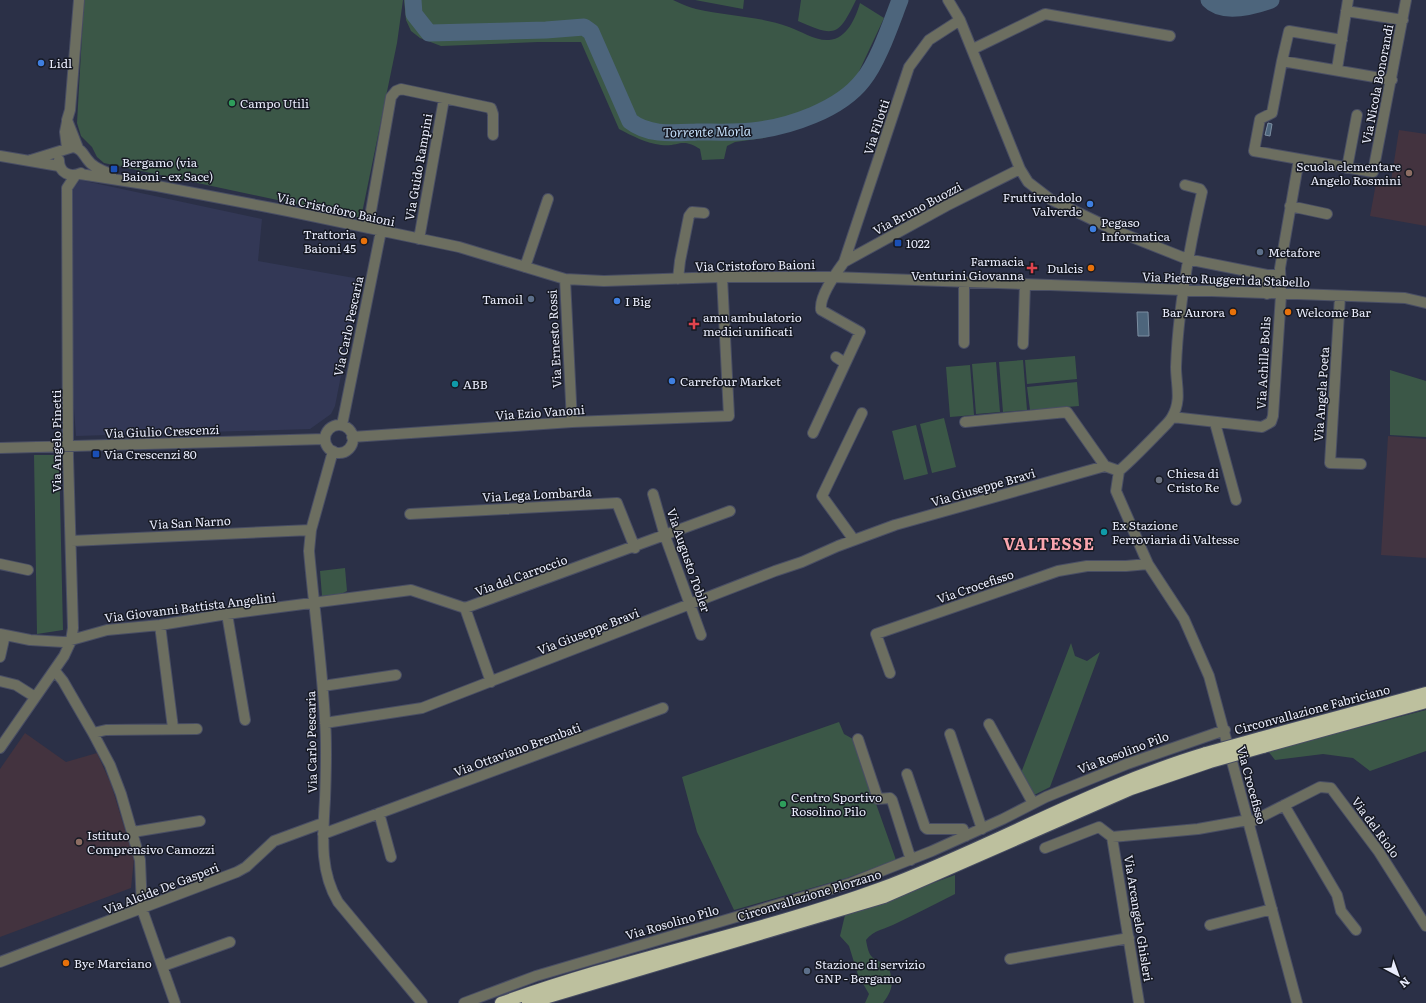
<svg xmlns="http://www.w3.org/2000/svg" width="1426" height="1003" font-family="Literata,serif">
  <style>
    .commercial { fill: #423441 }
    .built { fill: #333856 }
    .education { fill: #43333f }
    .green { fill: #3b5747 }
    .water { fill: #4d657c; stroke: #7c8ea2 }
    .lines { fill: none; stroke-linecap: round; stroke-linejoin: round }
    .river { stroke: #4d657c; stroke-width: 17 }
    .minor-casing { stroke: #494e64; stroke-width: 12 }
    .highway-casing { stroke: #494e64; stroke-width: 14 }
    .minor { stroke: #6c6e60; stroke-width: 10 }
    .highway { stroke: #bdc09e; stroke-width: 12 }
    .highway-bridge-casing { stroke: #494e64; stroke-width: 14; stroke-linecap: butt }
    .highway-bridge { stroke: #bdc09e; stroke-width: 12 }
    .shop-dot { fill: #3f7fe0; stroke: #161923; stroke-width: 1.5 }
    .leisure-dot { fill: #2e9e5b; stroke: #161923; stroke-width: 1.5 }
    .transit-dot { fill: #1a4fb4; stroke: #161923; stroke-width: 1.5 }
    .education-dot { fill: #8d6e63; stroke: #161923; stroke-width: 1.5 }
    .food-dot { fill: #e8710a; stroke: #161923; stroke-width: 1.5 }
    .service-dot { fill: #5c6f8a; stroke: #161923; stroke-width: 1.5 }
    .health-dot { fill: #e0444e; stroke: #161923; stroke-width: 1.5 }
    .culture-dot { fill: #0f9aa8; stroke: #161923; stroke-width: 1.5 }
    .worship-dot { fill: #6b7280; stroke: #161923; stroke-width: 1.5 }
    .labels { text-anchor: middle; dominant-baseline: central; stroke-width: 3; stroke-linejoin: round; paint-order: stroke }
    .poi-label { font-size: 12px; fill: #e9ecfc; stroke: #161923; text-anchor: start }
    .street-label { font-size: 12px; fill: #e9ecfc; stroke: #161923 }
    .water-label { font-size: 13px; font-style: italic; fill: #c3def8; stroke: #161923 }
    .district-label { font-size: 16px; font-weight: bold; letter-spacing: 1px; fill: #faa6af; stroke: #161923 }
  </style>
  <rect width="100%" height="100%" fill="#2b3047"/>
  <path class="commercial" d="M1388,436L1426,439V558L1381,555Z"/>
  <path class="built" d="M80,180L262,219L258,261L360,279L335,406L331,414L310,429L76,436L73,396L71,192Z"/>
  <path class="education" d="M1399,130L1426,134V226L1370,216L1377,178L1391,181Z
    M25,733L66,762L97,753L111,784L134,859L131,888L0,937V769Z"/>
  <path class="green" d="M84,0H403L397,43L361,218L104,163L97,157L92,147L81,136L77,123Z
    M404,0H673C680,3 688,7 696,9C726,16 759,16 789,27C801,31 815,41 829,40C847,39 856,17 860,3L884,18L855,80L831,101L814,109L789,117L802,125L764,138L735,142L727,146L724,159L702,160L700,149C681,137 680,147 661,145C646,143 632,136 619,129L581,42H538L441,46L420,38L411,31L406,20Z
    M695,0H744L743,9Z
    M801,0H856C838,37 835,37 798,21Z
    M1075,356L1077,379L1027,384L1025,360Z
    M1023,360L1027,410L1003,412L999,362Z
    M996,362L1000,412L976,414L972,364Z
    M970,365L974,415L950,417L946,367Z
    M1390,370L1426,381V437L1390,435Z
    M1077,382L1079,406L1030,410L1027,387Z
    M944,418L956,467L932,473L920,424Z
    M916,425L928,474L904,480L892,431Z
    M34,455H59L63,630L37,634Z
    M345,568L347,591L341,594L322,596L320,571Z
    M1071,643L1075,656L1087,661L1100,652L1050,787L1034,795L1021,773Z
    M1426,710V751L1370,771L1353,758L1323,754L1275,760L1268,751Z
    M839,722L844,734L853,739L896,860L847,878L734,910L697,832L682,777Z
    M955,875V894C936,904 917,913 897,923C886,929 873,930 866,940C869,957 871,959 887,964C894,980 894,988 883,1003H865L869,994L858,975L849,946L840,936L845,915Z"/>
  <path class="water" d="M1268,123L1272,124L1270,136L1265,135Z
    M1137,312H1148L1149,336H1138Z"/>
  <g class="lines">
    <path class="river" d="M413,0L414,14L429,33L546,30L584,27L591,32L630,121C649,136 674,133 697,132C715,132 734,133 752,131C789,127 840,110 863,80C878,62 891,23 900,0
      M1209,0C1223,15 1254,6 1271,0"/>
    <g class="minor-casing">
      <path id="minor" d="M948,0L960,20L1020,169L1028,182L1050,199L1114,230L1187,259L1267,275H1280
        M1346,11L1403,20
        M1342,40L1289,31L1282,61L1392,80
        M973,49L1045,14L1170,36
        M1282,61L1272,113L1260,119L1254,151L1299,159
        M1337,69L1348,0
        M67,122L65,132L67,148
        M78,148L67,120L70,110L79,0
        M0,156L59,166
        M31,160L73,147C81,149 82,152 87,159C92,167 102,171 111,174
        M59,160C59,173 70,178 81,173
        M1347,168L1357,115
        M80,174L157,186L288,211L459,247L565,279L604,281L722,277H832L1405,298L1426,303
        M1185,185L1200,189L1202,192C1189,249 1178,307 1176,367C1176,385 1182,400 1172,417C1169,423 1162,428 1158,433C1145,446 1133,459 1119,471L1116,491L1148,564L1184,619L1209,676L1297,1003
        M1290,206L1327,214
        M368,228L391,97L396,91L401,89L491,108L493,114V135
        M419,239L444,99
        M844,262L909,67L929,40L960,20
        M525,267L548,199
        M565,279L572,422
        M678,279L680,261L689,216L692,212L704,213
        M964,281V343
        M1267,294V275
        M1340,296L1330,463L1361,464
        M1023,344L1025,284
        M836,357L845,363
        M1172,417L1262,427L1271,422L1273,416L1281,295L1280,268L1299,159L1373,172L1406,0
        M965,422L1067,412L1105,466
        M1215,423L1236,500
        M342,425L381,231
        M325 439a14 14 0 1 1 28 0a14 14 0 1 1-28 0Z
        M813,433L860,332L821,310C819,296 836,273 844,262L946,206L1020,169
        M352,437L572,422L729,416L722,277
        M0,448L325,439
        M333,451L311,530L309,551C314,608 322,664 325,720C327,746 326,773 325,799C323,835 319,870 338,902L422,1003
        M653,494L665,536L701,635
        M410,514L617,503L635,548
        M854,540L822,496L862,413
        M71,541L311,530
        M0,564L28,570
        M465,608L491,682
        M227,614L245,720
        M160,625L173,728
        M0,634L30,640L64,642L107,630L160,625L227,614L411,590L465,608L730,511
        M0,657L5,635
        M55,671L63,681L93,733L110,765L121,794L140,860L142,909L175,1003
        M890,673L876,634L1058,571L1087,566H1126L1148,564
        M0,681L16,685L35,697
        M323,686L396,675
        M325,723L422,708L775,571L802,562L838,546L895,525L1105,466L1119,471
        M989,724L1033,803
        M93,733L106,730L197,729
        M950,734L982,829
        M858,739L878,799L890,798L892,800L911,860
        M0,748L64,656L71,641L73,628L68,457L67,188L75,176
        M907,774L925,827L927,829H963L966,836
        M1284,805L1337,895L1341,911L1356,930
        M379,813L391,857
        M1249,823L1320,787L1331,788L1379,852L1426,926
        M133,832L200,821
        M323,834L663,708
        M1112,837L1198,829L1248,820
        M1045,848L1099,827L1112,837L1139,1003
        M1210,925L1272,909
        M1010,959L1129,938
        M0,962L237,872L246,867L274,841L323,823
        M163,966L230,942
        M464,1003L536,976L851,883L932,851L1003,819L1046,797L1127,764L1225,730"/>
    </g>
    <g class="highway-casing">
      <path id="highway" d="M1260,738L1426,693
        M1263,747L1426,702
        M501,1003C624,958 755,934 879,889C990,848 1092,787 1206,753
        M528,1003L884,897L1131,789L1210,762"/>
    </g>
    <use href="#minor" class="minor"/>
    <use href="#highway" class="highway"/>
    <g class="highway-bridge-casing">
      <path id="highway-bridge" d="M1206,753L1260,738
        M1210,762L1263,747"/>
    </g>
    <use href="#highway-bridge" class="highway-bridge"/>
  </g>
  <g class="shop-dot">
    <circle cx="41" cy="63" r="4"/>
    <circle cx="1090" cy="204" r="4"/>
    <circle cx="1093" cy="229" r="4"/>
    <circle cx="617" cy="301" r="4"/>
    <circle cx="672" cy="381" r="4"/>
  </g>
  <g class="leisure-dot">
    <circle cx="232" cy="103" r="4"/>
    <circle cx="783" cy="804" r="4"/>
  </g>
  <g class="transit-dot">
    <rect x="110" y="165" width="8" height="8" rx="2"/>
    <rect x="894" y="239" width="8" height="8" rx="2"/>
    <rect x="92" y="450" width="8" height="8" rx="2"/>
  </g>
  <g class="education-dot">
    <circle cx="1409" cy="173" r="4"/>
    <circle cx="79" cy="842" r="4"/>
  </g>
  <g class="food-dot">
    <circle cx="364" cy="241" r="4"/>
    <circle cx="1091" cy="268" r="4"/>
    <circle cx="1233" cy="312" r="4"/>
    <circle cx="1288" cy="312" r="4"/>
    <circle cx="66" cy="963" r="4"/>
  </g>
  <g class="service-dot">
    <circle cx="1260" cy="252" r="4"/>
    <circle cx="531" cy="299" r="4"/>
    <circle cx="807" cy="971" r="4"/>
  </g>
  <g class="health-dot">
    <path d="M1030 262h4v4h4v4h-4v4h-4v-4h-4v-4h4z"/>
    <path d="M692 318h4v4h4v4h-4v4h-4v-4h-4v-4h4z"/>
  </g>
  <g class="culture-dot">
    <circle cx="455" cy="384" r="4"/>
    <circle cx="1104" cy="532" r="4"/>
  </g>
  <circle class="worship-dot" cx="1159" cy="480" r="4"/>
  <g class="labels">
    <g class="poi-label">
      <text x="49" y="63">Lidl</text>
      <text x="240" y="103">Campo Utili</text>
      <text x="122" y="162">Bergamo (via<tspan x="122" dy="14">Baioni - ex Sace)</tspan></text>
      <text x="1401" y="166" text-anchor="end">Scuola elementare<tspan x="1401" dy="14">Angelo Rosmini</tspan></text>
      <text x="1082" y="197" text-anchor="end">Fruttivendolo<tspan x="1082" dy="14">Valverde</tspan></text>
      <text x="1101" y="222">Pegaso<tspan x="1101" dy="14">Informatica</tspan></text>
      <text x="356" y="234" text-anchor="end">Trattoria<tspan x="356" dy="14">Baioni 45</tspan></text>
      <text x="906" y="243">1022</text>
      <text x="1268" y="252">Metafore</text>
      <text x="1024" y="261" text-anchor="end">Farmacia<tspan x="1024" dy="14">Venturini Giovanna</tspan></text>
      <text x="1083" y="268" text-anchor="end">Dulcis</text>
      <text x="523" y="299" text-anchor="end">Tamoil</text>
      <text x="625" y="301">I Big</text>
      <text x="1225" y="312" text-anchor="end">Bar Aurora</text>
      <text x="1296" y="312">Welcome Bar</text>
      <text x="703" y="317">amu ambulatorio<tspan x="703" dy="14">medici unificati</tspan></text>
      <text x="680" y="381">Carrefour Market</text>
      <text x="463" y="384">ABB</text>
      <text x="104" y="454">Via Crescenzi 80</text>
      <text x="1167" y="473">Chiesa di<tspan x="1167" dy="14">Cristo Re</tspan></text>
      <text x="1112" y="525">Ex Stazione<tspan x="1112" dy="14">Ferroviaria di Valtesse</tspan></text>
      <text x="791" y="797">Centro Sportivo<tspan x="791" dy="14">Rosolino Pilo</tspan></text>
      <text x="87" y="835">Istituto<tspan x="87" dy="14">Comprensivo Camozzi</tspan></text>
      <text x="74" y="963">Bye Marciano</text>
      <text x="815" y="964">Stazione di servizio<tspan x="815" dy="14">GNP - Bergamo</tspan></text>
    </g>
    <g class="street-label">
      <text transform="translate(1377 84) rotate(-79)">Via Nicola Bonorandi</text>
      <text transform="translate(876 127) rotate(-72)">Via Filotti</text>
      <text transform="translate(418 167) rotate(-80)">Via Guido Rampini</text>
      <text transform="translate(917 208) rotate(-28)">Via Bruno Buozzi</text>
      <text transform="translate(336 209) rotate(12)">Via Cristoforo Baioni</text>
      <text transform="translate(755 265) rotate(-1)">Via Cristoforo Baioni</text>
      <text transform="translate(1226 279) rotate(2)">Via Pietro Ruggeri da Stabello</text>
      <text transform="translate(348 326) rotate(-78)">Via Carlo Pescaria</text>
      <text transform="translate(554 339) rotate(-93)">Via Ernesto Rossi</text>
      <text transform="translate(1263 363) rotate(-87)">Via Achille Bolis</text>
      <text transform="translate(1321 394) rotate(-86)">Via Angela Poeta</text>
      <text transform="translate(540 412) rotate(-4)">Via Ezio Vanoni</text>
      <text transform="translate(162 431) rotate(-2)">Via Giulio Crescenzi</text>
      <text transform="translate(56 441) rotate(-90)">Via Angelo Pinetti</text>
      <text transform="translate(983 487) rotate(-16)">Via Giuseppe Bravi</text>
      <text transform="translate(537 494) rotate(-3)">Via Lega Lombarda</text>
      <text transform="translate(190 522) rotate(-3)">Via San Narno</text>
      <text transform="translate(689 560) rotate(71)">Via Augusto Tobler</text>
      <text transform="translate(521 575) rotate(-20)">Via del Carroccio</text>
      <text transform="translate(975 586) rotate(-19)">Via Crocefisso</text>
      <text transform="translate(190 607) rotate(-7)">Via Giovanni Battista Angelini</text>
      <text transform="translate(588 631) rotate(-21)">Via Giuseppe Bravi</text>
      <text transform="translate(1312 709) rotate(-15)">Circonvallazione Fabriciano</text>
      <text transform="translate(311 742) rotate(-91)">Via Carlo Pescaria</text>
      <text transform="translate(517 749) rotate(-20)">Via Ottaviano Brembati</text>
      <text transform="translate(1123 752) rotate(-21)">Via Rosolino Pilo</text>
      <text transform="translate(1252 785) rotate(75)">Via Crocefisso</text>
      <text transform="translate(1376 827) rotate(54)">Via del Riolo</text>
      <text transform="translate(161 888) rotate(-21)">Via Alcide De Gasperi</text>
      <text transform="translate(809 895) rotate(-17)">Circonvallazione Plorzano</text>
      <text transform="translate(1139 918) rotate(81)">Via Arcangelo Ghisleri</text>
      <text transform="translate(672 922) rotate(-16)">Via Rosolino Pilo</text>
    </g>
    <g class="water-label">
      <text transform="translate(707 131) rotate(-1)">Torrente Morla</text>
    </g>
    <g class="district-label">
      <text x="1049" y="543">VALTESSE</text>
    </g>
  </g>
  <g transform="translate(1398 975) rotate(139)" stroke="#161923" stroke-width="3" paint-order="stroke">
  <path d="M0-3L7 15L0 10L-7 15Z" fill="#e9ecfc"/>
  <text y="-6" font-size="11" font-weight="bold" text-anchor="middle" fill="#e9ecfc">N</text>
  </g>
</svg>
